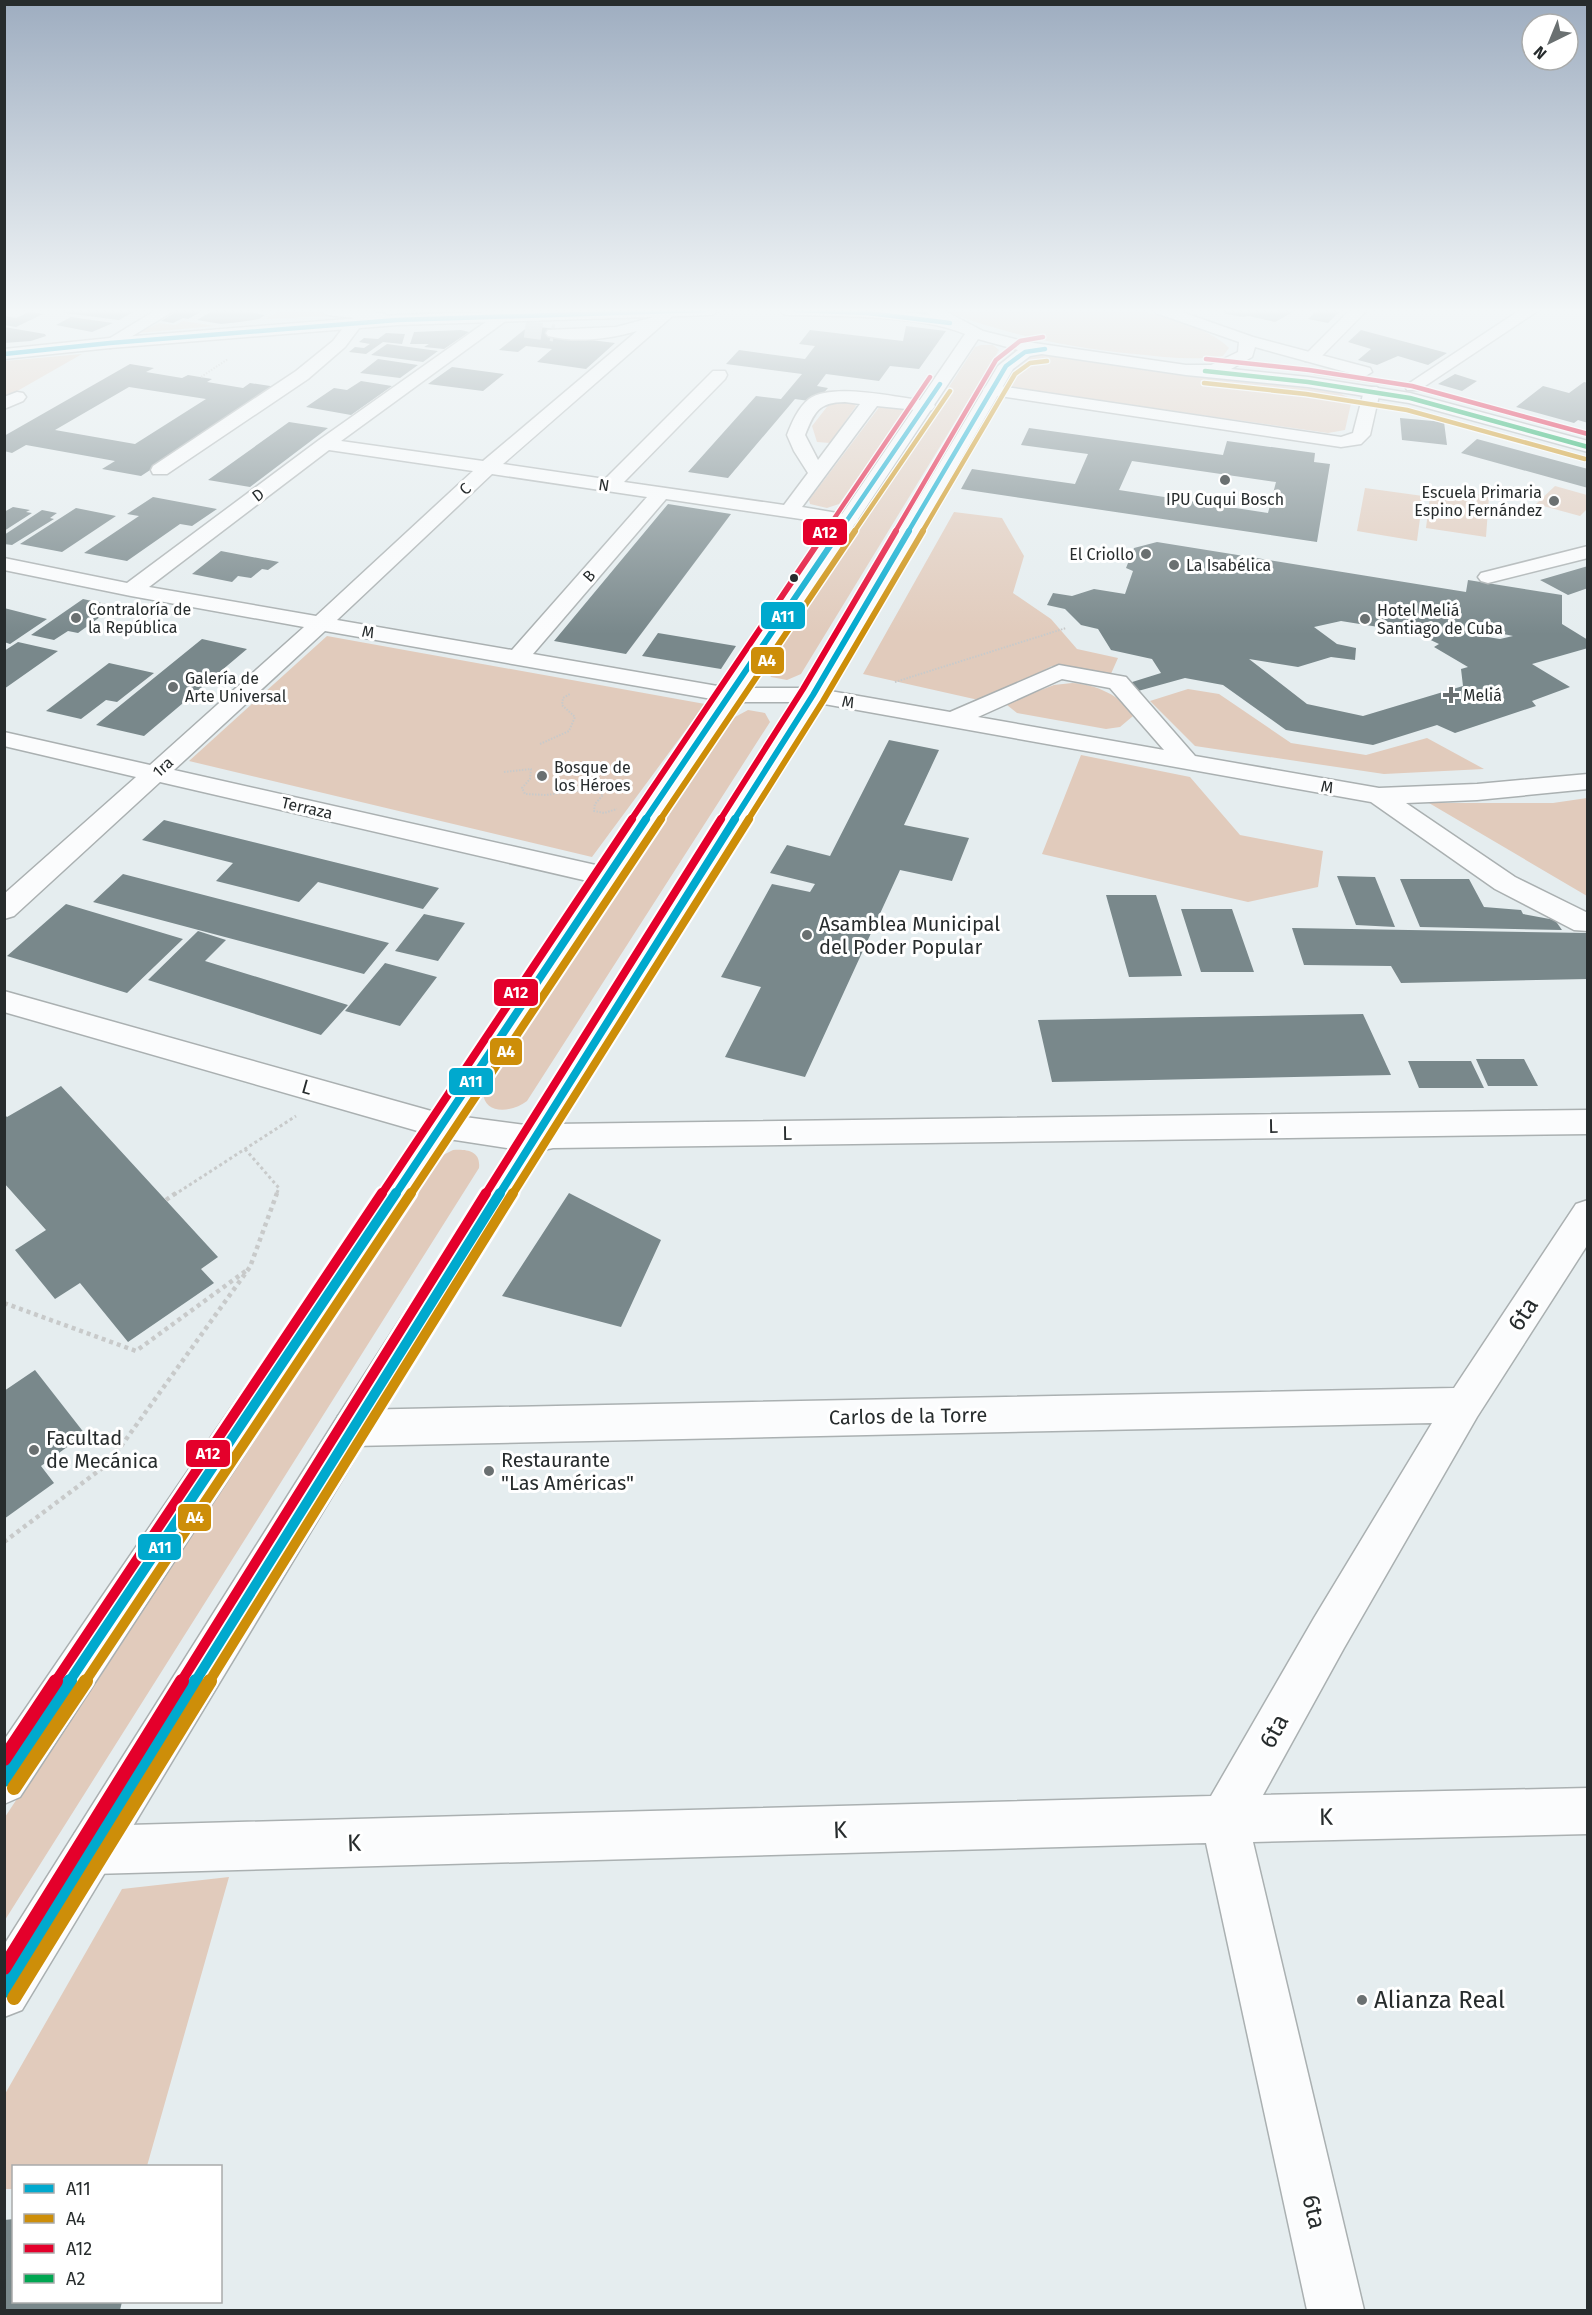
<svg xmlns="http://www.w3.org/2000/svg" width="1592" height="2315" font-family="'Fira Sans',sans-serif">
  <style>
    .green { fill: #e1cbbc }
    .building { fill: #79888b; fill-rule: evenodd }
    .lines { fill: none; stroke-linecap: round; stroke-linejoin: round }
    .minor-tunnel { stroke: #bfc6c8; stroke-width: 17; stroke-dasharray: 17 9; stroke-linecap: butt }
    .minor-casing { stroke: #aab0b1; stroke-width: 3 }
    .major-casing { stroke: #aab0b1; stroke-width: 3 }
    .path-far2 { stroke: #c8caca; stroke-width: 2; stroke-dasharray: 1.5 1.5; stroke-linecap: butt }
    .path-far1 { stroke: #c8caca; stroke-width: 3; stroke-dasharray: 3 3; stroke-linecap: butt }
    .path { stroke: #c8caca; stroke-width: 4.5; stroke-dasharray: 4 4; stroke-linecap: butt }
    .minor { fill: #fbfcfd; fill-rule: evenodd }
    .major { fill: #fbfcfd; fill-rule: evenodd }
    .bus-1-far4-casing { stroke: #fff; stroke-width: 7 }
    .bus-1-far3-casing { stroke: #fff; stroke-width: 9 }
    .bus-1-far2-casing { stroke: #fff; stroke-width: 12 }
    .bus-1-far1-casing { stroke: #fff; stroke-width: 15 }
    .bus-1-casing { stroke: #fff; stroke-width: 18 }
    .bus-2-far4-casing { stroke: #fff; stroke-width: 7 }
    .bus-2-far3-casing { stroke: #fff; stroke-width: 9 }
    .bus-2-far2-casing { stroke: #fff; stroke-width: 12 }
    .bus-2-far1-casing { stroke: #fff; stroke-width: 15 }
    .bus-2-casing { stroke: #fff; stroke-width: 18 }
    .bus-3-far4-casing { stroke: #fff; stroke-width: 7 }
    .bus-3-far3-casing { stroke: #fff; stroke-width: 9 }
    .bus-3-far2-casing { stroke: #fff; stroke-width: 12 }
    .bus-3-far1-casing { stroke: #fff; stroke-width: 15 }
    .bus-3-casing { stroke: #fff; stroke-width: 18 }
    .bus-4-casing { stroke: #fff; stroke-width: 7 }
    .bus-1-far4 { stroke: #00a9ce; stroke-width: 4.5 }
    .bus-1-far3 { stroke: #00a9ce; stroke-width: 6 }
    .bus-1-far2 { stroke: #00a9ce; stroke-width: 8 }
    .bus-1-far1 { stroke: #00a9ce; stroke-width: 10 }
    .bus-1 { stroke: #00a9ce; stroke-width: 14 }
    .bus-2-far4 { stroke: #cd8e09; stroke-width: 4.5 }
    .bus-2-far3 { stroke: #cd8e09; stroke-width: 6 }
    .bus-2-far2 { stroke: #cd8e09; stroke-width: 8 }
    .bus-2-far1 { stroke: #cd8e09; stroke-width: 10 }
    .bus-2 { stroke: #cd8e09; stroke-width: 14 }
    .bus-3-far4 { stroke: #e4002b; stroke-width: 4.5 }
    .bus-3-far3 { stroke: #e4002b; stroke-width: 6 }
    .bus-3-far2 { stroke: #e4002b; stroke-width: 8 }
    .bus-3-far1 { stroke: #e4002b; stroke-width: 10 }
    .bus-3 { stroke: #e4002b; stroke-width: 14 }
    .bus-4 { stroke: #00a651; stroke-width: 4.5 }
    .poi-dot { fill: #6a7071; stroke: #fff; stroke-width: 2 }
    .bus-dot { fill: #272c2d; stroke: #fff; stroke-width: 2 }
    .labels { text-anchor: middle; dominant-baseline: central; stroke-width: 6; stroke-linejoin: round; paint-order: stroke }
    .far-street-label { font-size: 16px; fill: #272c2d; stroke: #fff }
    .far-poi-label { font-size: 16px; fill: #272c2d; stroke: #fff; text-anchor: start }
    .poi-label { font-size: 20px; fill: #272c2d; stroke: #fff; text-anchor: start }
    .street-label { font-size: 20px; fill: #272c2d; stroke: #fff }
    .near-street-label { font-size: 24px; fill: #272c2d; stroke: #fff }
    .near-poi-label { font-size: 24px; fill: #272c2d; stroke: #fff; text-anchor: start }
    .line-badge { stroke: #fff; stroke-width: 2 }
    .badge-label { font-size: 16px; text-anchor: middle; font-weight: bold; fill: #fff }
  </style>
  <rect width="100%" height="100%" fill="#e5edef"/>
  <path class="green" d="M264,310H306L342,315L266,319L277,312Z
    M942,310H1140C1167,318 1210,328 1229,348L1223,356C1193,361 1165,357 1135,354C1067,347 1007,335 942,310Z
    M183,321L215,326L138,333L159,323L175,325Z
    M981,345H993L999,350L801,674L787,680L771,677L766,668L975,347Z
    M82,354L5,398V361Z
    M1040,355L1337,392L1352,399L1345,430L1328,433L1003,387L1021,359Z
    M1313,368L1337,369L1388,386L1314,375L1310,371Z
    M853,401L856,406L830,443L817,442L812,426L830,403Z
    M880,406L905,407L906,409L839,504L827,508L810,504L809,500Z
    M1555,486L1587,495V509L1580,516L1536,504Z
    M1365,488L1423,496L1417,541L1357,531Z
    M1431,488L1489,496L1486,537L1426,528Z
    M954,512L1002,518L1024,556L1013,593L1051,619L1077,649L1118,658L1110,676L1052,666L983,701L863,674Z
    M327,636L705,704L592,857L189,761Z
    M1072,683C1095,684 1123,696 1133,716L1120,727L1106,729L1017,713L1007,705L1012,701L1054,685Z
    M1188,689L1219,694L1291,743L1366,755L1427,738L1484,769L1384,774L1195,746L1150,701Z
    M748,710L765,713L770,722L527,1101C513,1112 484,1116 483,1092L735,717Z
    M1081,755L1190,777L1240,835L1323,851L1318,887L1248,902L1042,854Z
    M1587,798V896L1429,803H1553Z
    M453,1150C467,1149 481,1151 479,1168L5,1920V1817L437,1162L441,1156Z
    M229,1877L147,2166H14L13,2189H5V2094L122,1889Z"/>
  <path class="building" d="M69,310H137L119,320L64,313Z
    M179,310H204L188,319L183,318L173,323L161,321Z
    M214,310H238L265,315L259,319L240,322L221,324L197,320Z
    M1223,310H1250L1254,313L1258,310H1296L1275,322L1249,316L1243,317L1226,314Z
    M1317,310H1341L1328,323L1308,319Z
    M29,312L43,314L16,327L4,325V316L16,318Z
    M71,317L113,323L92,332L56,325Z
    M529,326L558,329L551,335L615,343L586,369L537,362L552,349L526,346L518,352L499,350Z
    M906,326L946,331L919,369L890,366L879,381L826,374L817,386L828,388L816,402L795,399L728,478L688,472L756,396L781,399L802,374L726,364L739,350L805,359L815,346L799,344L810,330L903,341Z
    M4,327L45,334L46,336L31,341L4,343Z
    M461,330L469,332L444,349L424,347L429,344H410L414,332Z
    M1361,330L1447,353L1428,365L1398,356L1377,365L1358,360L1371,349L1348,342Z
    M386,333L405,334L402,344L383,342L366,354L349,352L355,347L364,348L370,344L359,342L364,338L378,339Z
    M387,344L438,351L423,362L371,355Z
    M378,359L418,365L400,378L360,373Z
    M130,364L154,368L146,372L182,378L188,375L212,379L207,382L243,388L250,383L277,387L141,476L102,469L115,461L26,445L12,453L4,451V436ZM129,387L206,399L135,444L55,430Z
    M452,367L504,374L483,391L428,384Z
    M1455,374L1477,381L1462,391L1438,384Z
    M361,381L392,386L351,415L306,407L334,388L347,390Z
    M1584,382L1588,383V423L1578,420L1574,423L1516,407L1543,386L1569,393Z
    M1400,418L1444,422L1447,445L1402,440Z
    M289,422L328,428L250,487L208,480Z
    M1029,428L1223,455L1227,441L1315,453L1314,462L1330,464L1317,542L961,489L972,469L1075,484L1088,454L1021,445ZM1132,461L1276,482L1268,513L1119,490Z
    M1477,439L1588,469V488L1461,453Z
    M153,497L217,509L192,526L180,524L127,561L84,553L139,516L127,514Z
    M668,504L731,514L626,654L554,641Z
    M13,507L30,510L26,512L32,513L4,531V512Z
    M76,508L116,516L62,552L20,544Z
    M42,510L57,513L50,518L54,519L12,545L4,544V535Z
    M1157,542L1466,592L1468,580L1562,595V624L1588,640V648L1532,664L1570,687L1532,701L1536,706L1455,733L1437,725L1373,745L1286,730L1223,685L1185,678L1120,696L1114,694L1113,688L1161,673L1152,659L1111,650L1098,629L1081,625L1065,609L1047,605L1053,593L1072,596L1094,589L1125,594L1133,571L1126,568L1134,548ZM1341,621L1416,633L1439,644L1434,647L1468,667L1461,669L1463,686L1363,716L1307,704L1249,659L1298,667L1331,657L1355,660L1356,648L1337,644L1314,627ZM1470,623L1494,627V632L1513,636L1500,639L1469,634Z
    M221,551L279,562L268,570L262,569L251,578L238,576L232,582L192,574Z
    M1588,566V588L1568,595L1540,580Z
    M83,599L115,606L78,633L68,631L54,640L31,635Z
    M4,608L12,610L47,619L10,644L4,642Z
    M658,633L736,646L721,669L642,656Z
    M202,639L247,649L144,736L96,725Z
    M18,642L58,651L4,689V651Z
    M109,663L154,673L117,702L106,700L81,719L46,711Z
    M889,740L939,750L904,825L969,838L952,881L900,870L805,1077L725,1057L761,987L721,977L772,884L810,892L815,884L770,873L787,845L830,856Z
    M164,820L439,888L423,909L318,882L299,902L216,881L233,863L142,840Z
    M123,874L389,943L364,974L93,902Z
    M1337,876L1375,877L1395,927L1356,925Z
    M1400,879H1469L1484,907L1521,910L1523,914L1555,920L1562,930L1420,927Z
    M1106,895H1156L1182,976L1129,977Z
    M66,904L183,939L127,993L7,956Z
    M1181,909H1232L1254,972H1201Z
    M424,914L465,923L438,961L395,951Z
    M1292,928L1588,933V979L1401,983L1391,966L1304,965Z
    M198,931L226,940L205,961L348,1005L321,1035L148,980Z
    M385,963L437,977L400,1026L345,1011Z
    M1363,1014L1391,1075L1052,1082L1038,1020Z
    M1476,1059H1524L1538,1086H1488Z
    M1408,1061H1471L1484,1088H1419Z
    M61,1086L218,1257L201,1269L214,1283L128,1342L80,1283L55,1299L15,1250L46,1230L4,1183V1114L7,1117Z
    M569,1193L661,1240L621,1327L502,1296Z
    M35,1370L85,1434L41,1466L54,1483L4,1519V1391Z
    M14,2219V2302H122L120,2310H4V2220Z"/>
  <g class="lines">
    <path class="minor-tunnel" d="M525,329L554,333"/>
    <g class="minor-casing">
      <path id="minor" d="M156,310H175L116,346L110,348L102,343Z
        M319,310H364L385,314L388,317L380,322L355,318L363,323L345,347L308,379L167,474H153L151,470L153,466L296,371L333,341L349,320L355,318L327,315Z
        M662,310L677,312L503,464L605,479L713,371H725L727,375L725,379L624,482L784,505L808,473L794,451L787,435C792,422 798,408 809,399C833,382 898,398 926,401L932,402L935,406L932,410L926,411L877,406L802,507L855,516L858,520L855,524L848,526L666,499L533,654L729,688H813L950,712L1059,665L1126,677L1195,756L1379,788L1477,784L1588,774V789L1477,800L1406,803L1515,877L1588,913V931L1574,930L1495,889L1371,802L813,702H729L325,631L174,770L609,868L619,871L623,877L619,883L609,886L160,782L14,916L4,919V894L136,777L4,746V732L150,765L304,627L131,596L4,570V558L127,583L319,440L497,314L502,312L510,317L507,320L341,441L483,461L637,331C610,339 576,343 548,336L546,333L548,330L616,327L654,317ZM845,402L860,404L818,460L805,435C814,413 818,402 845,402ZM329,450L473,471L316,616L149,587ZM492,474L647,497L512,650L337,620ZM1062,679L1110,688L1164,750L978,717Z
        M1350,310H1367L1317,361H1305L1303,358L1305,355Z
        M1520,310H1539L1419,390H1407L1405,386Z
        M992,385L1341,437L1353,433L1365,387H1377L1380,391L1370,435L1361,444L1341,447L986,394L983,390L986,386Z
        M17,392L23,393L26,397L23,401L4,409V397Z
        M1588,546V558L1488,583L1481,581L1478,577L1481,573Z
        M4,991L442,1114L533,1126L553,1124L1588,1110V1134L553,1148L533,1152L442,1138L4,1012Z
        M1588,1200V1244L1477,1417L1344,1648L1263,1795L1588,1788V1834L1253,1842L1364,2310H1307L1206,1843L92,1874L75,1867L68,1850L75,1833L92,1826L1211,1796L1314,1618L1432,1423L352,1446L338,1440L333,1428L338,1416L352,1410L1454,1388L1576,1204Z"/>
    </g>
    <g class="major-casing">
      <path id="major" d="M559,310H720L712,315L397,325L110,348L4,359V349L110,338L397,315Z
        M778,310H884L930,315L924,310H943L983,331L1027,342L1186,365H1211L1238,352L1239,342L1156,313L1153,310H1176L1253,337L1370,368L1372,372L1364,377L1255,347L1252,357L1231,369L1308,377L1410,393L1588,441V452L1409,403L1308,387L1186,375L1042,354L1030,356L1013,369L825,695L366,1440L22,2010L4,2017V1945L338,1416L801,695L998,366L1018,350L978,339L741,695L20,1797L4,1804V1740L965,334C921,315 836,316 786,315Z"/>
    </g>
    <path class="path-far2" d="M201,377L228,359
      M895,682L1066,628
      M540,744L569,731L575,717L562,705L563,698L570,694
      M504,772L531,769L530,779L522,788L525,794L546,795L596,788L603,795L595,804L594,811L604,813L617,809"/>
    <path class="path-far1" d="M245,1149L279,1188L276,1195
      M174,1195L296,1116"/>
    <path class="path" d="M166,1200L176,1193
      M4,1303L136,1351L247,1270
      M4,1542L109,1463L250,1267L277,1193"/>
    <use href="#minor" class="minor"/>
    <use href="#major" class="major"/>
    <g class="bus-1-far4-casing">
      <path id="bus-1-far4" d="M795,310L868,313L950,323
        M4,354L110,343L397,320L705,310
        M839,532L940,384
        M908,532L1006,366L1025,352L1045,349"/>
    </g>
    <g class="bus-1-far3-casing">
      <path id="bus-1-far3" d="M645,820L840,531
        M734,820L813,695L909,531"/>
    </g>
    <g class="bus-1-far2-casing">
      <path id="bus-1-far2" d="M395,1195L646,819
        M499,1195L735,819"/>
    </g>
    <g class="bus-1-far1-casing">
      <path id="bus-1-far1" d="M69,1682L396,1193
        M195,1682L500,1193"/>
    </g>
    <g class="bus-1-casing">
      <path id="bus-1" d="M4,1780L70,1681
        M4,1991L196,1681"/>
    </g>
    <g class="bus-2-far4-casing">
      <path id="bus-2-far4" d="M1204,383L1306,394L1407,410L1585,459
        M854,532L950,391
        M922,532L1015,374L1030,363L1047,361"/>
    </g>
    <g class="bus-2-far3-casing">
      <path id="bus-2-far3" d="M660,820L855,531
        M748,820L823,701L923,531"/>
    </g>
    <g class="bus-2-far2-casing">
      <path id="bus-2-far2" d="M410,1195L661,819
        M512,1195L749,819"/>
    </g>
    <g class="bus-2-far1-casing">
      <path id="bus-2-far1" d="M85,1682L411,1193
        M209,1682L513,1193"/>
    </g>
    <g class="bus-2-casing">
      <path id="bus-2" d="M14,1788L86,1681
        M14,1998L210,1681"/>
    </g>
    <g class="bus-3-far4-casing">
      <path id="bus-3-far4" d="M1206,359L1309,370L1412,386L1588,434
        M825,532L930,377
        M895,532L996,360L1020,341L1043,337"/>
    </g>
    <g class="bus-3-far3-casing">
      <path id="bus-3-far3" d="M631,820L826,531
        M720,820L803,689L896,531"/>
    </g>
    <g class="bus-3-far2-casing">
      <path id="bus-3-far2" d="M381,1195L632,819
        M485,1195L721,819"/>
    </g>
    <g class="bus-3-far1-casing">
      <path id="bus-3-far1" d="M55,1682L382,1193
        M181,1682L486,1193"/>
    </g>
    <g class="bus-3-casing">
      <path id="bus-3" d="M4,1759L56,1681
        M4,1968L182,1681"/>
    </g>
    <g class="bus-4-casing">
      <path id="bus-4" d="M1205,371L1308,382L1410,398L1588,447"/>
    </g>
    <use href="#bus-1-far4" class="bus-1-far4"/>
    <use href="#bus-1-far3" class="bus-1-far3"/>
    <use href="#bus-1-far2" class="bus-1-far2"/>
    <use href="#bus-1-far1" class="bus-1-far1"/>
    <use href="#bus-1" class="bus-1"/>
    <use href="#bus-2-far4" class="bus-2-far4"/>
    <use href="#bus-2-far3" class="bus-2-far3"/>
    <use href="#bus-2-far2" class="bus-2-far2"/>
    <use href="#bus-2-far1" class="bus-2-far1"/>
    <use href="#bus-2" class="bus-2"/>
    <use href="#bus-3-far4" class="bus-3-far4"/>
    <use href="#bus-3-far3" class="bus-3-far3"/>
    <use href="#bus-3-far2" class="bus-3-far2"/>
    <use href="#bus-3-far1" class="bus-3-far1"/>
    <use href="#bus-3" class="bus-3"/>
    <use href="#bus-4" class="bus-4"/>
  </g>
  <linearGradient id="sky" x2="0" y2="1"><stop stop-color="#9eadc0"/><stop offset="0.49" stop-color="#f3f7f8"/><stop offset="1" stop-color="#f3f7f8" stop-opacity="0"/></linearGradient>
  <rect width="1592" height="634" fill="url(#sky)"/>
  <g class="poi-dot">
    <circle cx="1225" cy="480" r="6"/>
    <circle cx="1554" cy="501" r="6"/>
    <circle cx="1146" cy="554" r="6"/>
    <circle cx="1174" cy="565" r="6"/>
    <circle cx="76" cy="618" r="6"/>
    <circle cx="1365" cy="619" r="6"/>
    <circle cx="173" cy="687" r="6"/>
    <path d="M1448 686h6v6h6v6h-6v6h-6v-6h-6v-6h6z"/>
    <circle cx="542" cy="776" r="6"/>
    <circle cx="807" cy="935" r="6"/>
    <circle cx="34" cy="1450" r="6"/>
    <circle cx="489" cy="1471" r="6"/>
    <circle cx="1362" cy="2000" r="6"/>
  </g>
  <circle class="bus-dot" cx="794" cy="578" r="5"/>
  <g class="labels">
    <g class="far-street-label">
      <text transform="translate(604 485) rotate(8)">N</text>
      <text transform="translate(465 489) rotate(-43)">C</text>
      <text transform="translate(258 495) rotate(-37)">D</text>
      <text transform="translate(589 576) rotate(-49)">B</text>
      <text transform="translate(368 632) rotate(10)">M</text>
      <text transform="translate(848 702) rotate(10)">M</text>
      <text transform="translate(163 767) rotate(-42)">1ra</text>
      <text transform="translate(1327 787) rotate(10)">M</text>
      <text transform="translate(307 808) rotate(13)">Terraza</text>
    </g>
    <g class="far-poi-label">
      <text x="1542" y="492" text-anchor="end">Escuela Primaria<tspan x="1542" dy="18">Espino Fernández</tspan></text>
      <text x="1225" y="499" text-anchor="middle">IPU Cuqui Bosch</text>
      <text x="1134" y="554" text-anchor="end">El Criollo</text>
      <text x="1186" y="565">La Isabélica</text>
      <text x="88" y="609">Contraloría de<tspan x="88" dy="18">la República</tspan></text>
      <text x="1377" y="610">Hotel Meliá<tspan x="1377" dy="18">Santiago de Cuba</tspan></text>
      <text x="185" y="678">Galería de<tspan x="185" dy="18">Arte Universal</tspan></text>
      <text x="1463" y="695">Meliá</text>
      <text x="554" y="767">Bosque de<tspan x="554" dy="18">los Héroes</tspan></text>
    </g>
    <g class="poi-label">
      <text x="819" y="924">Asamblea Municipal<tspan x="819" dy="23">del Poder Popular</tspan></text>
      <text x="46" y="1438">Facultad<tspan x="46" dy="23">de Mecánica</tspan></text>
      <text x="501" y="1460">Restaurante<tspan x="501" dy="23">"Las Américas"</tspan></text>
    </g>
    <g class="street-label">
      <text transform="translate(307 1087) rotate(16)">L</text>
      <text transform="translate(1273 1126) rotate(-1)">L</text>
      <text transform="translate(787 1133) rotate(-1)">L</text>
      <text transform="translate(908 1416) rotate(-1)">Carlos de la Torre</text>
    </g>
    <g class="near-street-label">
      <text transform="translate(1523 1314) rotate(-57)">6ta</text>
      <text transform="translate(1274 1731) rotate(-61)">6ta</text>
      <text transform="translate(1326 1817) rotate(-1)">K</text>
      <text transform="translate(840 1830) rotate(-2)">K</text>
      <text transform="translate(354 1843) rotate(-2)">K</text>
      <text transform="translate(1314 2212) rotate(77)">6ta</text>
    </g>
    <g class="near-poi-label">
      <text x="1374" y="2000">Alianza Real</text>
    </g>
  </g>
  <g class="line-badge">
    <rect x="802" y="518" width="46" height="28" rx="6" fill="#e4002b"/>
    <rect x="760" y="601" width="46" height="29" rx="6" fill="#00a9ce"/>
    <rect x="750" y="646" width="35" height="29" rx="6" fill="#cd8e09"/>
    <rect x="493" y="978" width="46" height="29" rx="6" fill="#e4002b"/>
    <rect x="489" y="1037" width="34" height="29" rx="6" fill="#cd8e09"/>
    <rect x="448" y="1067" width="46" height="29" rx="6" fill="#00a9ce"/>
    <rect x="185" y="1439" width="46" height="29" rx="6" fill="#e4002b"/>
    <rect x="177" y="1503" width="35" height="29" rx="6" fill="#cd8e09"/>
    <rect x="137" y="1533" width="45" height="28" rx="6" fill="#00a9ce"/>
  </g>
  <g class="badge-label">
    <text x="825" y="538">A12</text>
    <text x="783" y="622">A11</text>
    <text x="767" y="666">A4</text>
    <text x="516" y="998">A12</text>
    <text x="506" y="1057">A4</text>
    <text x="471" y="1087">A11</text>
    <text x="208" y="1459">A12</text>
    <text x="195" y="1523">A4</text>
    <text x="160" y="1553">A11</text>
  </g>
  <rect width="1592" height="2315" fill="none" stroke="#272c2d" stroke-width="12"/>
  <rect x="12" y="2165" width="210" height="138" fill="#ffffff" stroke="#a9abab" stroke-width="1.5"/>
  <rect x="24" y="2184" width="30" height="9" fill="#00a9ce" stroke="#a9abab" stroke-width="1.5"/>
  <text x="66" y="2195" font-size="18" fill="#272c2d">A11</text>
  <rect x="24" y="2214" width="30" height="9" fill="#cd8e09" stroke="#a9abab" stroke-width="1.5"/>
  <text x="66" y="2225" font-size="18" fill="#272c2d">A4</text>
  <rect x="24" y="2244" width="30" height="9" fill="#e4002b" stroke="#a9abab" stroke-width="1.5"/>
  <text x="66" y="2255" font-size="18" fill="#272c2d">A12</text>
  <rect x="24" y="2274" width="30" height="9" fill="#00a651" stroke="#a9abab" stroke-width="1.5"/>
  <text x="66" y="2285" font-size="18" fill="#272c2d">A2</text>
  <g transform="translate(1550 42) rotate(223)"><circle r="28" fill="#ffffff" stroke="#a9abab" stroke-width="1.5"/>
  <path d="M0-4.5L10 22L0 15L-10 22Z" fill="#6a7071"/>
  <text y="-9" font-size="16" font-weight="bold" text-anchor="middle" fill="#272c2d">N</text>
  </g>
</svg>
